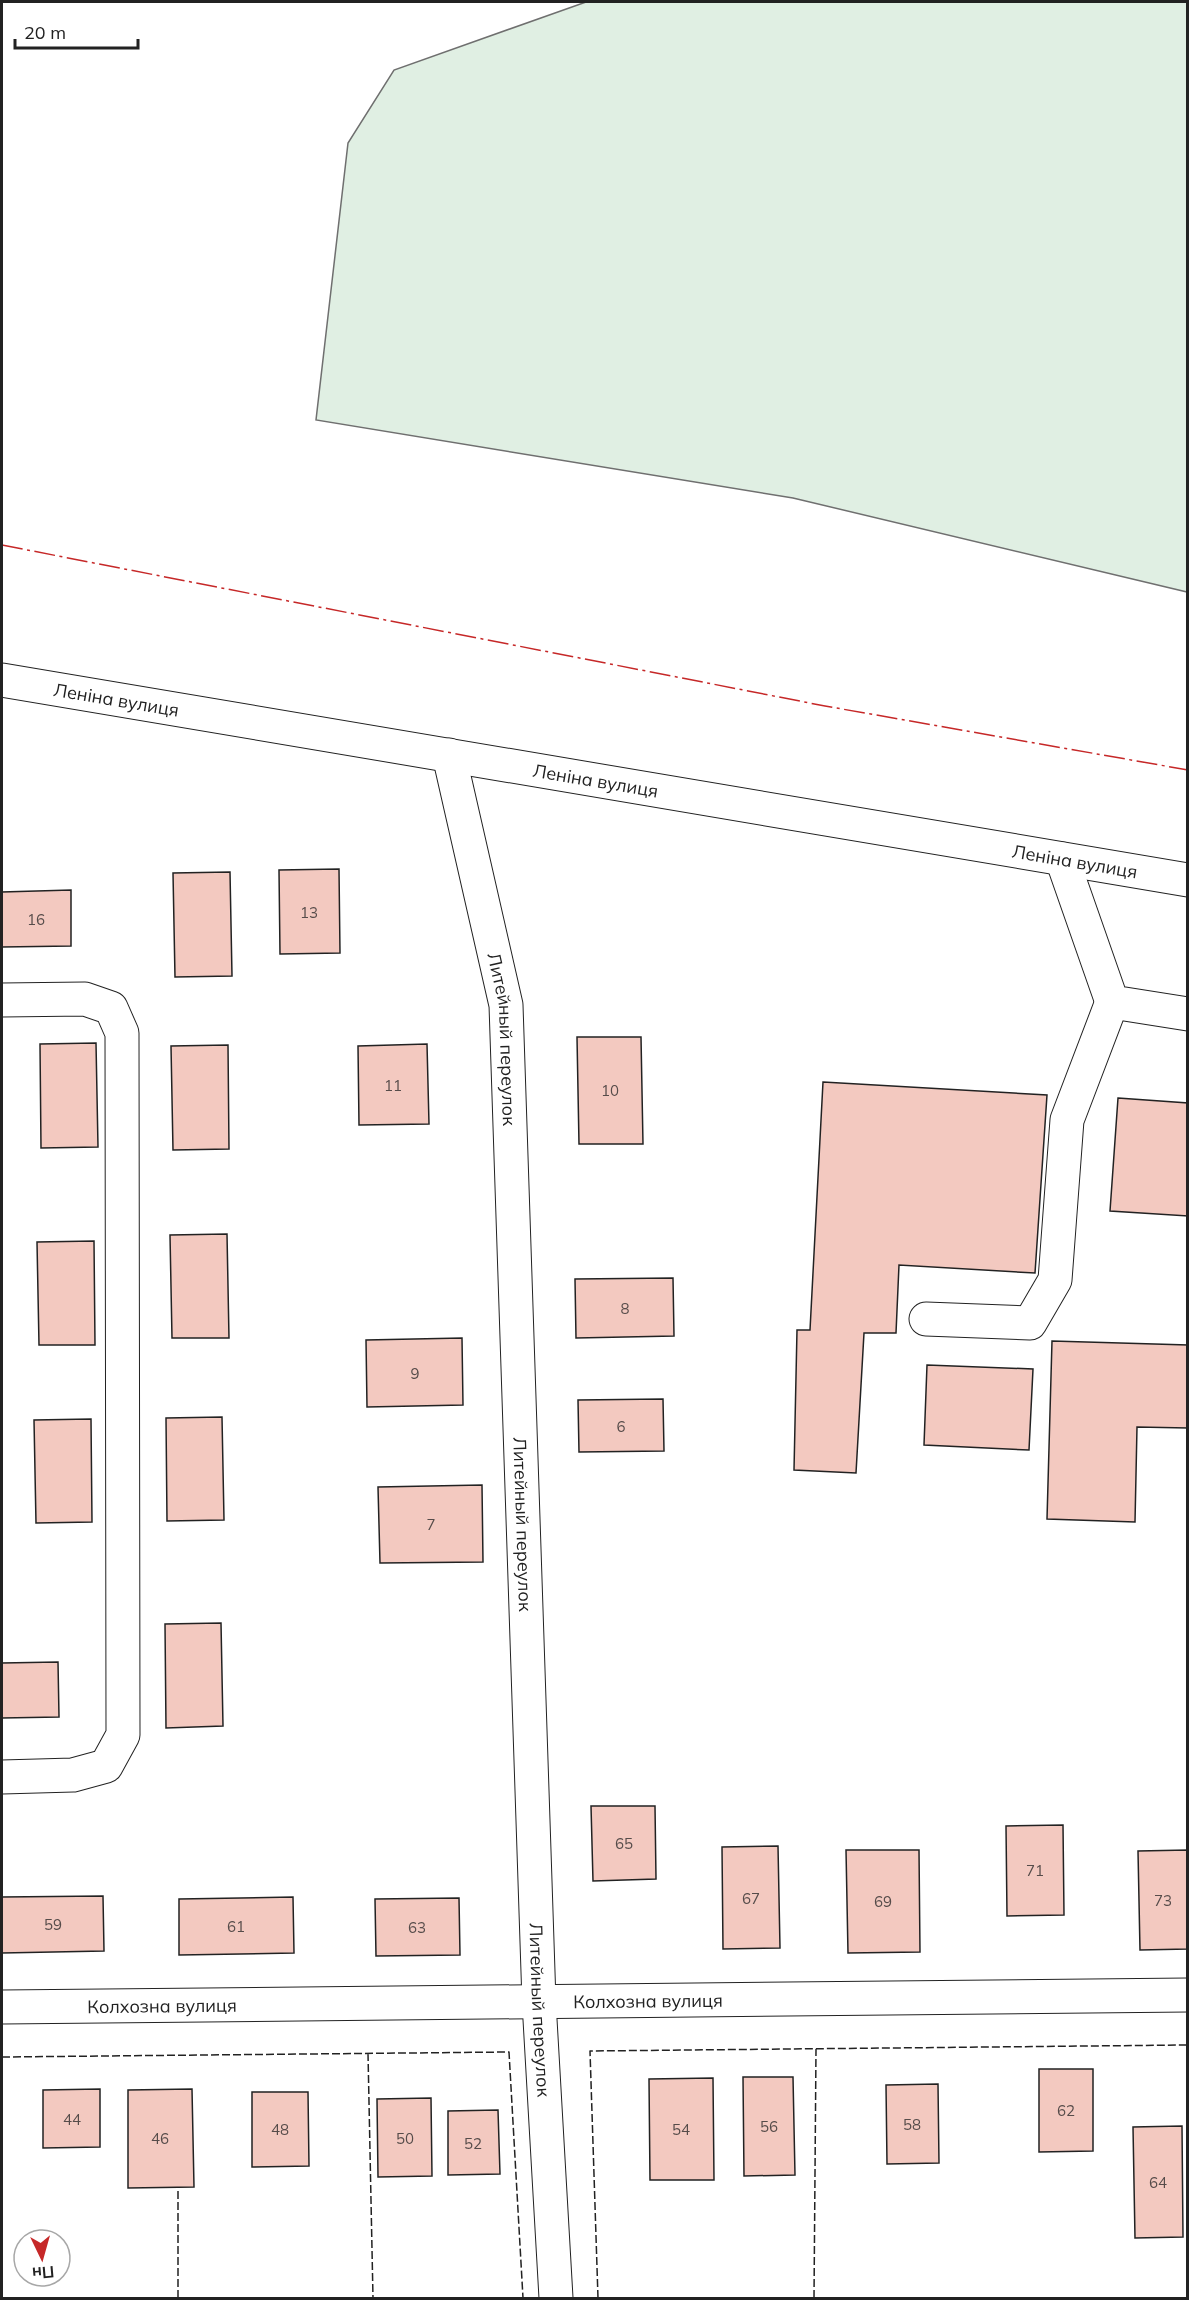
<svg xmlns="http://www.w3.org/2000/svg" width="1189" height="2300" font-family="Mulish,sans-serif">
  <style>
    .green { fill: #e0efe3; stroke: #6f6f6f; stroke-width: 1.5 }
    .building { fill: #f3c9c0; stroke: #222; stroke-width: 1.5 }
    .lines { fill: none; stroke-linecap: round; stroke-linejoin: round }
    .minor-casing { stroke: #222; stroke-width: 35 }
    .major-casing { stroke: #222; stroke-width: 35 }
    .minor { stroke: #fff; stroke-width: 33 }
    .major { stroke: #fff; stroke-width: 33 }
    .fence { stroke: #222; stroke-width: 1.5; stroke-dasharray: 8 3; stroke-linecap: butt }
    .power { stroke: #c62828; stroke-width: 1.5; stroke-dasharray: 21 4.5 3 4.5; stroke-linecap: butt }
    .labels { text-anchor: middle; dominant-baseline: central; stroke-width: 4.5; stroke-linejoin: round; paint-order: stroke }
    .number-label { font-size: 15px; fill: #564c4a }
    .street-label { font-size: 18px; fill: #222; stroke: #fff }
  </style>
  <rect width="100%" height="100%" fill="#fff"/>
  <path class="green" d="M586,2H1187V592L793,498L316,420L348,143L394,70Z"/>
  <path class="building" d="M339,869L340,953L280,954L279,870Z
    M230,872L232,976L175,977L173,873Z
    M71,890V946L2,947V892Z
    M577,1037H641L643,1144H579Z
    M96,1043L98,1147L41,1148L40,1044Z
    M427,1044L429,1124L359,1125L358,1046Z
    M228,1045L229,1149L173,1150L171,1046Z
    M823,1082L1047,1095L1035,1273L899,1265L896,1333H864L856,1473L794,1470L797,1330H810Z
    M1118,1098L1188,1103V1216L1110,1211Z
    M227,1234L229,1338H172L170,1235Z
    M94,1241L95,1345H39L37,1242Z
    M673,1278L674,1336L576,1338L575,1279Z
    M462,1338L463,1405L367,1407L366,1340Z
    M1052,1341L1188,1345V1428L1137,1427L1135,1522L1047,1519Z
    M927,1365L1033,1369L1029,1450L924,1445Z
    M663,1399L664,1451L579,1452L578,1400Z
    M222,1417L224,1520L167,1521L166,1418Z
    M91,1419L92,1522L36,1523L34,1420Z
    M482,1485L483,1562L380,1563L378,1487Z
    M221,1623L223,1726L166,1728L165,1624Z
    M58,1662L59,1717L2,1718V1663Z
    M591,1806H655L656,1879L593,1881Z
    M1063,1825L1064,1915L1007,1916L1006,1826Z
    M778,1846L780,1948L723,1949L722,1847Z
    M846,1850H919L920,1952L848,1953Z
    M1188,1850V1949L1140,1950L1138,1851Z
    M103,1896L104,1951L2,1953V1897Z
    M293,1897L294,1953L179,1955V1899Z
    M459,1898L460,1955L376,1956L375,1899Z
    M1039,2069H1093V2151L1039,2152Z
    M743,2077H793L795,2175L744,2176Z
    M713,2078L714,2180H650L649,2079Z
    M938,2084L939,2163L887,2164L886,2085Z
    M100,2089V2147L43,2148V2090Z
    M192,2089L194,2187L128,2188V2090Z
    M252,2092H308L309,2166L252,2167Z
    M431,2098L432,2176L378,2177L377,2099Z
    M498,2110L500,2174L448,2175V2111Z
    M1182,2126L1183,2237L1135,2238L1133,2127Z"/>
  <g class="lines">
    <g class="minor-casing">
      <g id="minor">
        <path id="s1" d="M449,755L506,1005L539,2002L556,2298"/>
        <path d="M1062,859L1112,1002L1188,1014"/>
        <path d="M2,1000L85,999L111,1008L122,1033L123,1735L106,1766L73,1775L2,1777"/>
        <path d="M926,1319L1030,1323L1055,1280L1067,1120L1112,1002"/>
        <path id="s2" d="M2,2007L1188,1995"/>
      </g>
    </g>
    <g class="major-casing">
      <g id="major">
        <path id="s3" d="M2,680L1188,880"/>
      </g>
    </g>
    <use href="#minor" class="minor"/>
    <use href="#major" class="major"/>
    <path class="fence" d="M368,2053L373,2298
      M2,2057L509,2052L523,2298
      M178,2298V2187
      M598,2298L590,2051L1188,2045
      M814,2298L816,2049"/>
    <path class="power" d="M2,545L825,706L1188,770"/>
  </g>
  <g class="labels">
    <g class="number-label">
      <text x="309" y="912">13</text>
      <text x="36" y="919">16</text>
      <text x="393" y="1085">11</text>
      <text x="610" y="1090">10</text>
      <text x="625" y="1308">8</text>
      <text x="415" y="1373">9</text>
      <text x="621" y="1426">6</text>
      <text x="431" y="1524">7</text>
      <text x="624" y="1843">65</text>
      <text x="1035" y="1870">71</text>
      <text x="751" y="1898">67</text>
      <text x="1163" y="1900">73</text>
      <text x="883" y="1901">69</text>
      <text x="53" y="1924">59</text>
      <text x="236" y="1926">61</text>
      <text x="417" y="1927">63</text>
      <text x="1066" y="2110">62</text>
      <text x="72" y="2119">44</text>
      <text x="912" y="2124">58</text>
      <text x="769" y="2126">56</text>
      <text x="280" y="2129">48</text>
      <text x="681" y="2129">54</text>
      <text x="160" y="2138">46</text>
      <text x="405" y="2138">50</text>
      <text x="473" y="2143">52</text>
      <text x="1158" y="2182">64</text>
    </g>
    <g class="street-label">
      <text stroke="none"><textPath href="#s3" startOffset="116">Леніна вулиця</textPath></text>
      <text stroke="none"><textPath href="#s3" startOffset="602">Леніна вулиця</textPath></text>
      <text stroke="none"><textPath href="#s3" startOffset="1088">Леніна вулиця</textPath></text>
      <text stroke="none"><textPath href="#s1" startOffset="290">Литейный переулок</textPath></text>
      <text stroke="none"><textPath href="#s1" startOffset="776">Литейный переулок</textPath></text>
      <text stroke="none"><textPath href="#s2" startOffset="646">Колхозна вулиця</textPath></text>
      <text stroke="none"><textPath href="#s2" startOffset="160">Колхозна вулиця</textPath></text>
      <text stroke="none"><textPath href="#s1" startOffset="1262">Литейный переулок</textPath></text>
    </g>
  </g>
  <rect width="1189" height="2300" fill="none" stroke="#222222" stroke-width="6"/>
  <g transform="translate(42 2258) rotate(175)"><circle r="28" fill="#ffffff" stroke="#a7a7a7" stroke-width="1.5"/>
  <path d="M0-4.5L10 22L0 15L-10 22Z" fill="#c62828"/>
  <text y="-9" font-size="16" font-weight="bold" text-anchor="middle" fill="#222222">Пн</text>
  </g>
  <path d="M15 39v9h123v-9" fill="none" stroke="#222222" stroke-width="3"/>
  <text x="24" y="39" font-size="18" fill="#222222" stroke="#ffffff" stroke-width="4.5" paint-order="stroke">20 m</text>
</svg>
